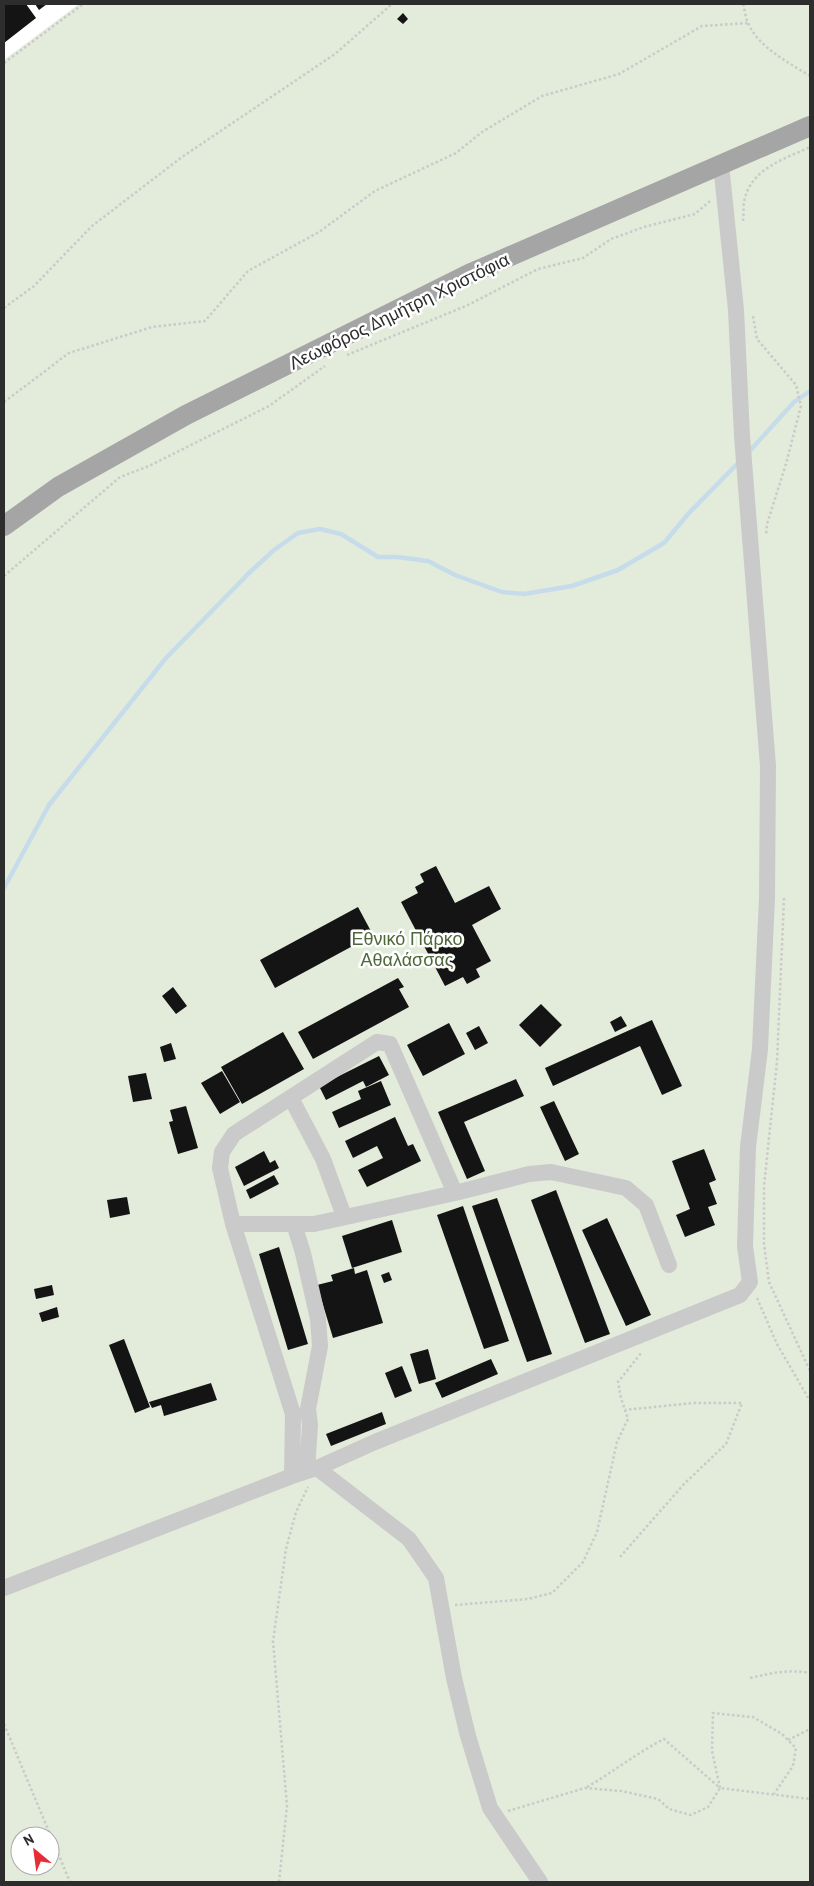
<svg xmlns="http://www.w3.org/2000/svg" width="814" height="1886" font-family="'PT Sans',sans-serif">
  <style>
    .green { fill: #e3ebda; fill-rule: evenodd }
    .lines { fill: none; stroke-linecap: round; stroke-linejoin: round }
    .stream { stroke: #c6dceb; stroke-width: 4.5 }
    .building { fill: #141414 }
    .path { stroke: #cacaca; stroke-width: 2.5; stroke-dasharray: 2.5 2.5; stroke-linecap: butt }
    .minor { stroke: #cacaca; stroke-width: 16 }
    .major { stroke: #a5a5a5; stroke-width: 20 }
    .labels { text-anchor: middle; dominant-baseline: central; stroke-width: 5; stroke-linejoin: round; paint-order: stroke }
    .street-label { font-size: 18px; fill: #2d2d2d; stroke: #fff }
    .park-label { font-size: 18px; fill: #4f683a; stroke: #fff }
  </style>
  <rect width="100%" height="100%" fill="#fff"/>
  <path class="green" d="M79,4H810V1882H4V60ZM20,1836H50V1866H20Z"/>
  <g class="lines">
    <path class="stream" d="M748,453L794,402L810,391
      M4,888L49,805L166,658L250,572L274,550L298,533L320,529L341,534L378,557H397L428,561L455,575L502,592L524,594L572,586L618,570L664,543L689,513L739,462"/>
  </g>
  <path class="building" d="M4,4H26L36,18L4,43Z
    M35,4H47L39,10Z
    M403,13L408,19L403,24L397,19Z
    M436,866L455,903L489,886L501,909L472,925L491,961L476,969L480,977L467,984L463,977L445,986L401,902L418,893L415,887L424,882L420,874Z
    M358,907L373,935L275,988L260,960Z
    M398,978L404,987L399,989L409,1007L313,1059L298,1032Z
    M173,987L187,1006L176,1014L162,996Z
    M541,1004L562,1025L540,1047L519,1025Z
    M621,1016L627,1026L615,1032L610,1022Z
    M652,1020L682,1086L662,1095L640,1046L553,1086L545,1068Z
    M449,1023L465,1054L423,1076L407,1045Z
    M479,1026L488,1043L475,1050L466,1033Z
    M283,1032L304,1069L242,1104L221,1067Z
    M171,1043L176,1059L164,1062L160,1047Z
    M379,1056L389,1075L366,1087L363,1081L326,1100L319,1086Z
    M222,1071L240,1102L220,1114L201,1083Z
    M146,1073L152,1099L133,1102L128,1076Z
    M516,1079L524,1096L464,1122L485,1171L467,1179L438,1112Z
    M381,1081L391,1105L339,1128L332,1112L361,1099L358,1091Z
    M554,1101L579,1154L565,1161L540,1107Z
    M186,1106L198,1148L178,1154L169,1122L173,1121L170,1110Z
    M395,1117L408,1146L413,1144L421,1161L367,1187L358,1170L383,1158L377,1146L353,1158L345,1141Z
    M704,1149L716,1180L709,1183L717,1204L708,1207L715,1225L685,1237L676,1215L690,1209L672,1161Z
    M264,1151L270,1163L275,1160L279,1168L244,1186L235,1167Z
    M274,1175L279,1184L250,1199L246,1190Z
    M556,1190L610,1334L585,1343L531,1200Z
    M127,1197L130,1214L110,1218L107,1200Z
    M497,1198L552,1354L527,1362L472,1206Z
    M463,1206L509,1341L484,1349L437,1215Z
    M607,1218L651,1315L626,1326L582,1230Z
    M392,1220L402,1252L352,1268L342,1236Z
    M279,1247L308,1344L288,1350L259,1254Z
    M354,1268L355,1274L367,1270L383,1323L333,1338L317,1285L333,1281L331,1275Z
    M389,1272L392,1280L384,1283L381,1275Z
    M52,1285L54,1295L36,1299L34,1289Z
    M57,1307L59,1317L42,1322L39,1313Z
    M124,1339L150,1407L135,1413L109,1345Z
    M428,1349L436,1379L419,1384L410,1354Z
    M491,1359L498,1374L442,1398L435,1383Z
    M402,1366L412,1391L395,1398L385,1373Z
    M211,1383L217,1400L164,1416L161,1405L152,1408L149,1402Z
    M382,1412L386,1424L331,1446L326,1434Z"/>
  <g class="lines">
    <path class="path" d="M743,4C745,10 745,17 748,23C759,48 788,62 810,76
      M4,63L83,4
      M743,221C744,215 743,208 744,202C750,169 784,159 810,147
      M4,308L34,286L92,226L182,157L335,54L392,4
      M753,316L757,339L796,385L801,406L786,464L767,524L766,535
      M347,355L468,305L538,269L583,258L611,239L644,227L695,214L710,201
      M4,402L69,353L152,327L205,321L248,271L319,232L375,191L456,153L482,132L542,96L619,74L702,26L748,23
      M4,576L120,477L149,466L269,406L325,366
      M784,898L777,1062L764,1186V1244L769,1282L810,1371
      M757,1298L777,1344L810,1401
      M620,1557L684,1484L726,1444L742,1403H693L625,1410
      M455,1605L528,1599L552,1593L583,1562L597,1532L617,1442L628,1419L621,1398L618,1382L642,1352
      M750,1678C772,1673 788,1669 810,1673
      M4,1724L70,1882
      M788,1740L810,1729
      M587,1787C613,1772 637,1753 664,1739L720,1788
      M720,1788L712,1751L713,1713L753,1717L782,1734L796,1748L793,1766L774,1794
      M508,1811L585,1788L621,1791L658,1799L669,1809L691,1815L708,1807L720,1788L810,1799
      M279,1882L287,1806L273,1641L286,1549L296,1512L308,1487"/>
    <path class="minor" d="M291,1098L323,1159L344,1216
      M233,1224H314L455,1193L529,1174L551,1172L626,1188L646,1205L669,1265
      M294,1224L303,1253L318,1319L320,1346L308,1409L310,1425L307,1471
      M317,1468L409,1539L436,1578L454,1678L468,1736L490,1808L540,1882
      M292,1476L293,1414L233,1224L220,1168L222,1152L234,1134L377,1042L390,1044L455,1193
      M4,1588L292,1476L317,1468L375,1442L740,1295L750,1282L745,1246L748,1147L760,1049L767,898L768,766L742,436L736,310L721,164"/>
    <path class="major" d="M4,526L58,487L186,415L469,274L810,126"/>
  </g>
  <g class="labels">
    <g class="street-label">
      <text transform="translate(399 311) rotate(-26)">Λεωφόρος Δημήτρη Χριστόφια</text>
    </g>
    <g class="park-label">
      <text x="407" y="938">Εθνικό Πάρκο<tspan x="407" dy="21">Αθαλάσσας</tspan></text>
    </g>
  </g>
  <rect width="814" height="1886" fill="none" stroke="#2d2d2d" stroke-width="10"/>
  <g transform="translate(35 1851) rotate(331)"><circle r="24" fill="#ffffff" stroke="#ababab"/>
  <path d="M0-4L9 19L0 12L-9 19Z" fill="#e62d35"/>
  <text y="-8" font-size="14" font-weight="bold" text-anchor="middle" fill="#2d2d2d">N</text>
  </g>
</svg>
